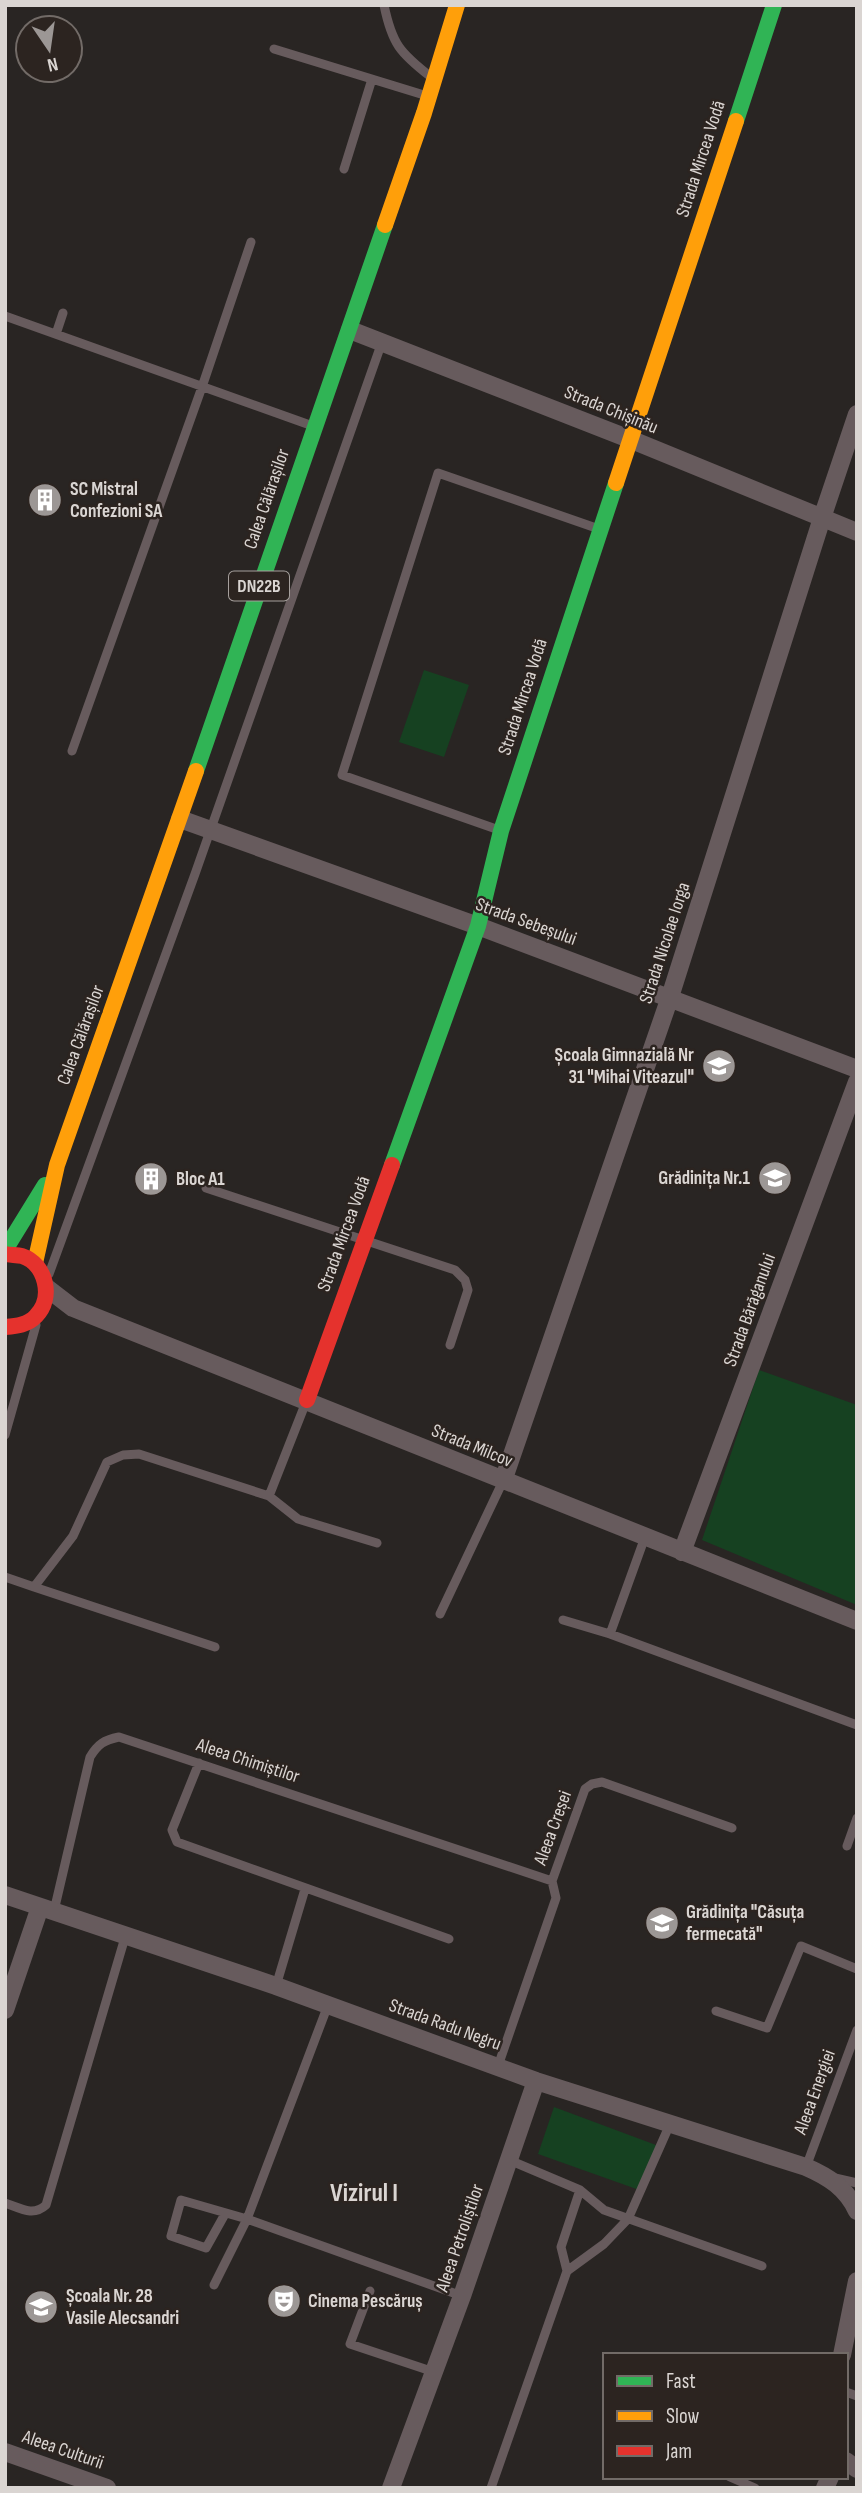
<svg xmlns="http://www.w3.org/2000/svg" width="862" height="2493" font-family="'Sofia Sans Condensed',sans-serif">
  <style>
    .green { fill: #164121 }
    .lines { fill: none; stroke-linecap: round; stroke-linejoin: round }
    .lane { stroke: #675b5d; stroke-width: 9 }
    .street { stroke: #675b5d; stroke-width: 18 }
    .fast { stroke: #30b455; stroke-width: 16 }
    .slow { stroke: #ff9f0a; stroke-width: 16 }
    .jam { stroke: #e5322d; stroke-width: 16 }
    .labels { text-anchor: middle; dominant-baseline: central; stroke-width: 5; stroke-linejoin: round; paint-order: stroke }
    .shield { fill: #2c2420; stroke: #a6a09d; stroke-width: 2 }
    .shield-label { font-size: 18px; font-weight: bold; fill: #dad5d2 }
    .street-label { font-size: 19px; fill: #dad5d2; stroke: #2c2420 }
    .poi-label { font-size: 19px; font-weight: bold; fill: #dad5d2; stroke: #2c2420; text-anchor: start }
    .district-label { font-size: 26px; font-weight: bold; fill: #dad5d2; stroke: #2c2420 }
  </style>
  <rect width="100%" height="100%" fill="#292523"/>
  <path class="green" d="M424,670L469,685L444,757L399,742Z
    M759,1370L857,1405V1605L702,1540Z
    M554,2107L656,2145L642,2191L538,2154Z"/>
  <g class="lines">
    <path class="lane" d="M384,5C392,44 400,53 431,77
      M274,49L424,95
      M344,169L372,79
      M5,316L310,425
      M56,334L63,313
      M72,751L202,387L251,242
      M499,830L342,775L438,473L599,529
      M206,1188L455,1270L465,1280L468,1290L450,1345
      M49,1274L195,874L382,342
      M5,1435L36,1325
      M269,1496L298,1519L377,1543
      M5,1577L34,1587L73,1536L107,1462L123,1455L139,1454L269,1496L306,1402
      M34,1587L215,1647
      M440,1614L503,1481
      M563,1620L610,1634L857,1725
      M610,1634L645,1537
      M199,1763L172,1830L177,1842L449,1939
      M847,1846L857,1818
      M54,1911L90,1757C98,1744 104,1740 119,1737L552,1881
      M276,1986L305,1889
      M328,2005L247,2219L462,2296
      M716,2011L767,2028L801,1946L857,1969
      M498,2066L556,1898L552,1881L585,1789L592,1784L602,1782L732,1828
      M509,2160L580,2190L604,2210L762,2266
      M806,2167L857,2030
      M835,2178L857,2183
      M5,2203C20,2208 33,2217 46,2205L126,1934
      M567,2271L561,2247L580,2190
      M214,2285L247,2219L181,2200L171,2236L206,2248L225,2214
      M370,2291L350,2344L434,2372
      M846,2392L857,2396
      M730,2477L755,2488
      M491,2488L567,2271L604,2244L628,2219L670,2124"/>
    <path class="street" d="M350,330L632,440L857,532
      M180,819L478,926L857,1069
      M47,1288L73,1308L857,1621
      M503,1481L670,997L822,518L857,414
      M682,1552L857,1082
      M5,1895L276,1986L536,2081L806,2167C829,2177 846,2188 857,2211
      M5,2010L40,1907
      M842,2355L857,2281
      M5,2452L107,2488
      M846,2461L857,2469
      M391,2488L462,2296L536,2081
      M825,2488L830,2477"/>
    <path class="fast" d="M736,121L774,5
      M196,771L385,225
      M392,1165L478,926L501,831L616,483
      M5,1250L45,1185"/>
    <path class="slow" d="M385,225L424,113L457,5
      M616,483L736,121
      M35,1263L57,1165L196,771"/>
    <path class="jam" d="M5,1254C10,1255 17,1255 22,1256C46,1264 54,1298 36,1316C28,1325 16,1326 5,1327
      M307,1400L392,1165"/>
  </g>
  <defs>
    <g id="building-disc" transform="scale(1.75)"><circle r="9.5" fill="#9c9795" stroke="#2c2420"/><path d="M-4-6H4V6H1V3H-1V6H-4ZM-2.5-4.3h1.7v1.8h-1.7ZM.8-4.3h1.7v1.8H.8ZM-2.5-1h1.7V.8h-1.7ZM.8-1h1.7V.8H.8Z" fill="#fff"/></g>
    <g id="school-disc" transform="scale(1.75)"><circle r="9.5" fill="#9c9795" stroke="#2c2420"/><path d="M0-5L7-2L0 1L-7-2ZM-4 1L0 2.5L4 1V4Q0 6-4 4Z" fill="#fff"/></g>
    <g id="theatre-disc" transform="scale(1.75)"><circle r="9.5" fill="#9c9795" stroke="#2c2420"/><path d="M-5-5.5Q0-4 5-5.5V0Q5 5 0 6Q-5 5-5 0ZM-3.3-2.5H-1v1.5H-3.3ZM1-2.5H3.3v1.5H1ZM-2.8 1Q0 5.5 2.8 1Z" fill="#fff"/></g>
  </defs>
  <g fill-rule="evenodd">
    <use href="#building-disc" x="45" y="500"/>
    <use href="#school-disc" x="719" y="1066"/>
    <use href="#school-disc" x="775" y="1178"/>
    <use href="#building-disc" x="151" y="1179"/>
    <use href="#school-disc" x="662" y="1923"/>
    <use href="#theatre-disc" x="284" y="2301"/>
    <use href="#school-disc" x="41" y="2307"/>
  </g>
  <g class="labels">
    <rect class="shield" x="229" y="571.5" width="60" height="29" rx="5"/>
    <g class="shield-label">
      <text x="259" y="586">DN22B</text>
    </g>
    <g class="street-label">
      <text transform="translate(701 159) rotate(-72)">Strada Mircea Vodă</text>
      <text transform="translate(611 410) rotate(22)">Strada Chișinău</text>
      <text transform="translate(267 499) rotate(-71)">Calea Călărașilor</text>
      <text transform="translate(523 697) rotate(-72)">Strada Mircea Vodă</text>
      <text transform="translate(526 922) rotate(20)">Strada Sebeșului</text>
      <text transform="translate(665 943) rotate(-72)">Strada Nicolae Iorga</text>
      <text transform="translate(81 1035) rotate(-70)">Calea Călărașilor</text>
      <text transform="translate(344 1234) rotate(-70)">Strada Mircea Vodă</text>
      <text transform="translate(750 1310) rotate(-70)">Strada Bărăganului</text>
      <text transform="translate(472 1446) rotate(22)">Strada Milcov</text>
      <text transform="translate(248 1761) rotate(18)">Aleea Chimiștilor</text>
      <text transform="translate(553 1828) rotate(-70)">Aleea Creșei</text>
      <text transform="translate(445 2025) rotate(20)">Strada Radu Negru</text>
      <text transform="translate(815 2092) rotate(-70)">Aleea Energiei</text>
      <text transform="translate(460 2238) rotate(-71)">Aleea Petroliștilor</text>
      <text transform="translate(63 2450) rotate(19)">Aleea Culturii</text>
    </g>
    <g class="poi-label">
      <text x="70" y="489">SC Mistral<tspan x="70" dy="22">Confezioni SA</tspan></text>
      <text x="694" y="1055" text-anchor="end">Școala Gimnazială Nr<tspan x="694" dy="22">31 "Mihai Viteazul"</tspan></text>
      <text x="750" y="1178" text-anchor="end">Grădinița Nr.1</text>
      <text x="176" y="1179">Bloc A1</text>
      <text x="686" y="1912">Grădinița "Căsuța<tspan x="686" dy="22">fermecată"</tspan></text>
      <text x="66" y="2296">Școala Nr. 28<tspan x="66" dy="22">Vasile Alecsandri</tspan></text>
      <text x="308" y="2301">Cinema Pescăruș</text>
    </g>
    <g class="district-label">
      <text x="364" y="2193">Vizirul I</text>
    </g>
  </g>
  <rect width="862" height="2493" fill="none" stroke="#dad5d2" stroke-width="14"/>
  <rect x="603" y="2353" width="245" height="126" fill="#2c2420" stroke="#726b67" stroke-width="2"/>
  <rect x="617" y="2376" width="35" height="10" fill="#30b455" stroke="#726b67" stroke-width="2"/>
  <text x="666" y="2388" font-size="21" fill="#dad5d2">Fast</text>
  <rect x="617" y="2411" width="35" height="10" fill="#ff9f0a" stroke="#726b67" stroke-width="2"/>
  <text x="666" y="2423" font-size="21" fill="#dad5d2">Slow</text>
  <rect x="617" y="2446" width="35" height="10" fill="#e5322d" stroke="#726b67" stroke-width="2"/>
  <text x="666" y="2458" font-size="21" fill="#dad5d2">Jam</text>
  <g transform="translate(49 49) rotate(167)"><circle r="33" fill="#2c2420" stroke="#726b67" stroke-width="2"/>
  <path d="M0-5L12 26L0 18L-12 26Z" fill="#9c9795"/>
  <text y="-10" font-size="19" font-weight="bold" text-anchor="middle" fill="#dad5d2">N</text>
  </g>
</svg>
